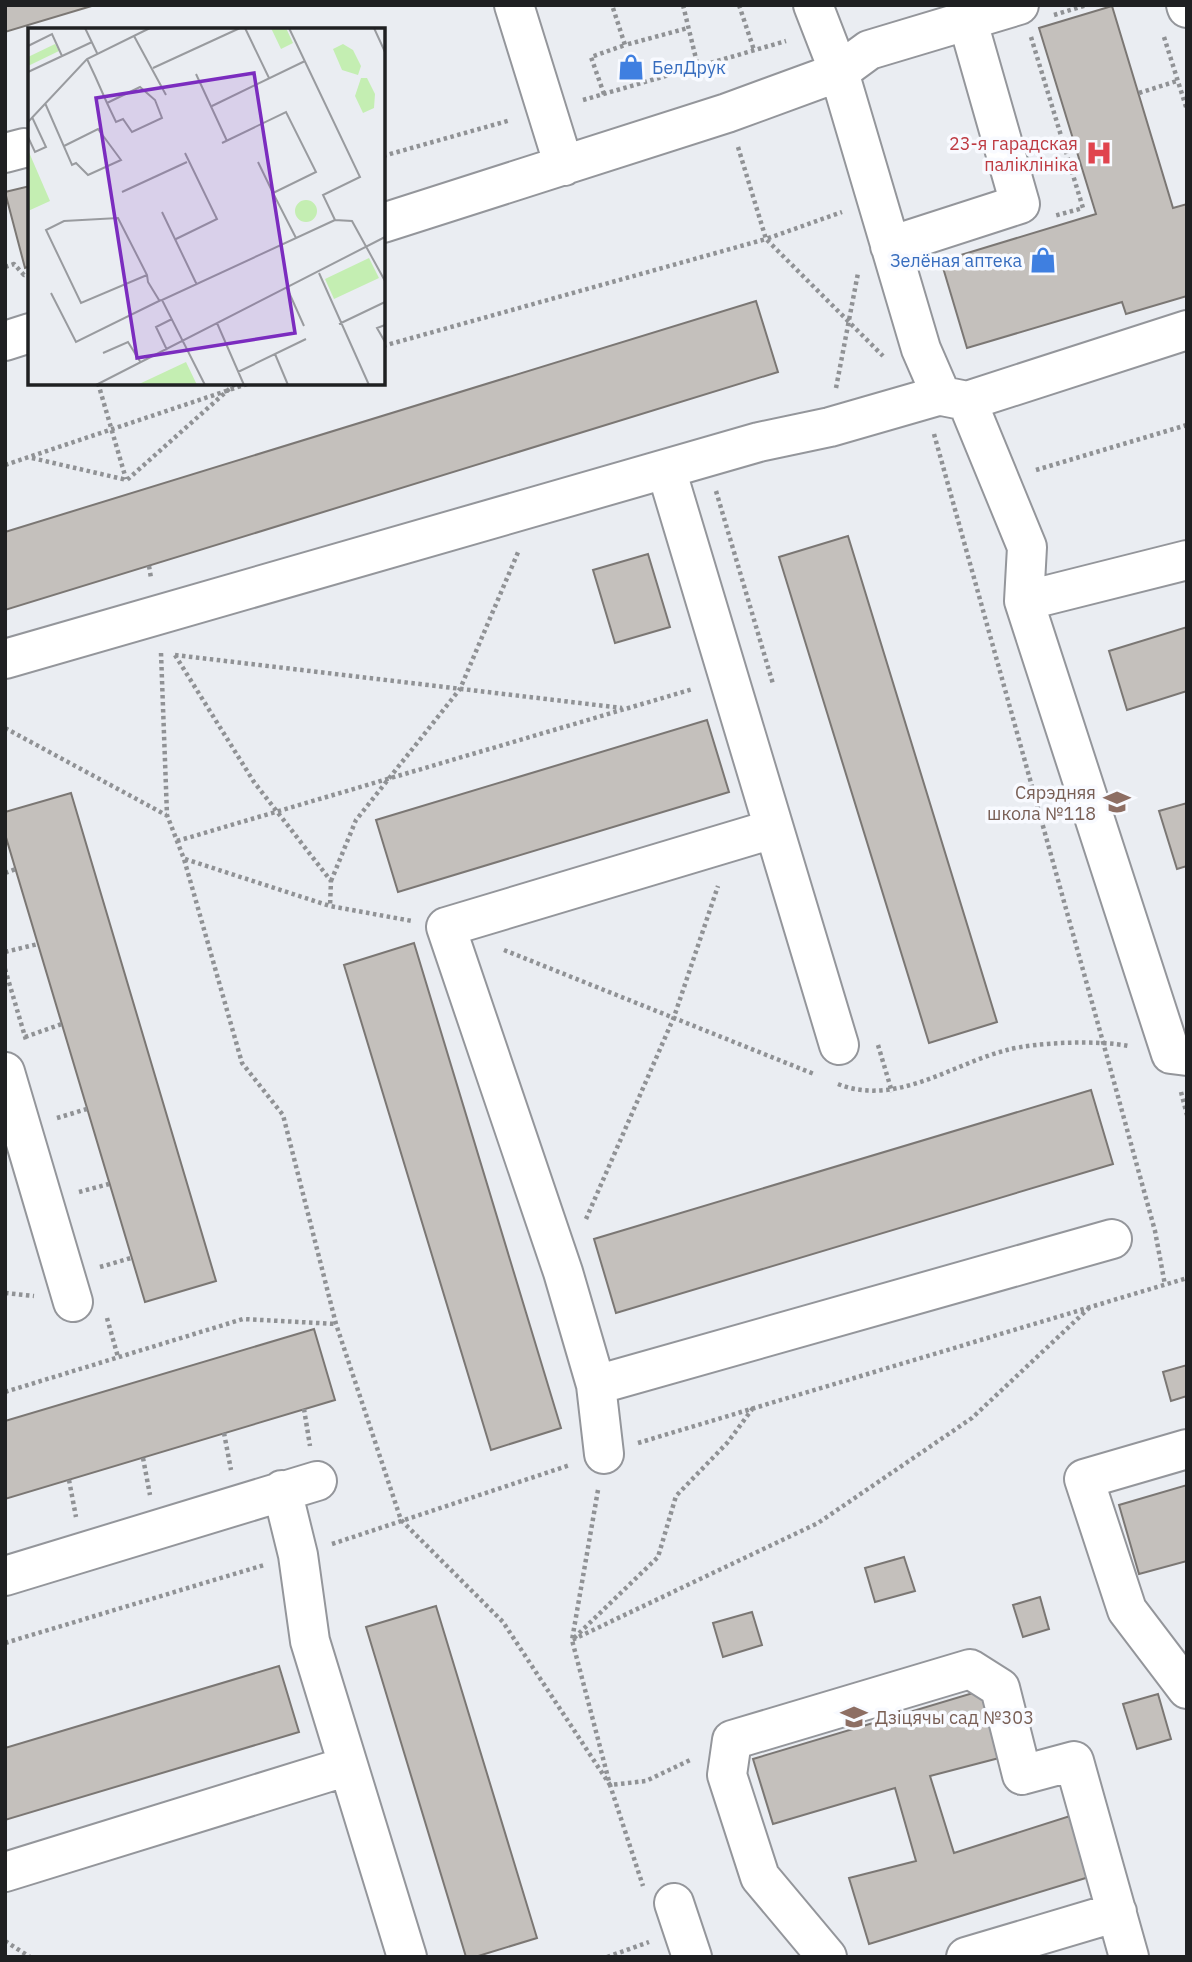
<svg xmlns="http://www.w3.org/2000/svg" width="1192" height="1962" font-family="'IBM Plex Sans',sans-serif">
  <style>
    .building { fill: #c4c0bc; stroke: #7b7774; stroke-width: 2 }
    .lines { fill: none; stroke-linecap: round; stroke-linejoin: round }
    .minor-casing { stroke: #94969b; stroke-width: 42 }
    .path { stroke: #909295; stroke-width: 4.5; stroke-dasharray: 3.5 3.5; stroke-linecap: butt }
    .minor { stroke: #fff; stroke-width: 38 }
    .labels { text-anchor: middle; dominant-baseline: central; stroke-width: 7; stroke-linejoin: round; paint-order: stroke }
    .shop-label { font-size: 18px; fill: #366cbe; stroke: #f8faff; text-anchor: start }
    .health-label { font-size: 18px; fill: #be3a42; stroke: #f8faff; text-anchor: end }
    .education-label { font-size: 18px; fill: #785e54; stroke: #f8faff; text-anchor: end }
    .inset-road { fill: none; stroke: #999b9f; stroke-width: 2 }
    .view { fill: #7b2cbf; fill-opacity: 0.15; stroke: #7b2cbf; stroke-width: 3.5 }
    .inset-edge { fill: none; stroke: #1f2022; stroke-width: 3.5 }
  </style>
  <rect width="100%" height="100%" fill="#eaedf2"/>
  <path class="building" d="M5,5H95L5,32Z
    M1112,6L1173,208L1187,204V296L1126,314L1122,302L967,348L941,261L1096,214L1039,28Z
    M30,186V266L25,268L5,192Z
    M756,301L778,372L5,610V532Z
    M848,536L997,1022L929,1043L779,557Z
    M648,554L670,627L615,643L593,570Z
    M1187,627V691L1127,710L1109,651Z
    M707,720L729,792L398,892L376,820Z
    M71,793L216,1281L145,1302L5,834V812Z
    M1187,803V866L1177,869L1159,811Z
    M414,943L561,1428L491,1450L344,965Z
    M1091,1090L1113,1164L616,1313L594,1239Z
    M314,1329L335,1400L5,1499V1421Z
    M1187,1365V1396L1171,1401L1163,1372Z
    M1187,1485V1561L1139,1574L1119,1505Z
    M904,1557L915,1591L875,1602L865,1568Z
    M1040,1597L1049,1629L1023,1637L1013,1605Z
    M436,1606L537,1938L475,1957H466L366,1627Z
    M752,1612L762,1645L723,1657L713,1623Z
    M279,1666L299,1732L5,1820V1748Z
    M983,1690L1003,1757L930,1776L954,1853L1070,1816L1089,1877L869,1944L849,1878L916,1861L895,1788L773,1824L753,1759Z
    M1158,1694L1171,1739L1137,1749L1123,1704Z"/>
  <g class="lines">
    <g class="minor-casing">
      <path id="minor" d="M514,5L564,166
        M1186,5L1187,8
        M5,153L24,148
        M383,223L727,113L839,72L869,50L1019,5
        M890,246L1020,204L968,22
        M5,341L30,333
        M942,396L967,401L1187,330
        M967,401L1027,547L1024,601L1171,1054L1187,1056
        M666,469L839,1045
        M1024,601L1187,560
        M5,659L759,442L830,427L941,395L921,349L839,72L813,5
        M5,1072L73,1302
        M596,1385L1112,1239
        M1187,1449L1084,1479L1127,1610L1187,1689
        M604,1454L596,1385L563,1272L446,927L773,829
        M282,1490L298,1555L310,1641L407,1957
        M5,1576L317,1481
        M5,1872L348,1766
        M674,1903L692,1957
        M827,1957L760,1877L727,1775L732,1740L970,1669L1000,1688L1022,1775L1074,1761L1129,1957
        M966,1957L1117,1912"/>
    </g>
    <path class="path" d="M683,5L698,67
      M739,5L754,50
      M613,8L625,45L688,28
      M1054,15L1087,5
      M1031,37L1083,208L1054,216
      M1164,37L1187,110
      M1139,93L1177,81
      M604,94L591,57L625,45
      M583,100L786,41
      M738,147L766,239L842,212
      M383,156L511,120
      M5,267L14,264L24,275L30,273
      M383,346L766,239L883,356
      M98,383L126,479
      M836,388L858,273
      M934,434L1103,1042L1155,1231L1165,1285
      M32,458L127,480L236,383
      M5,465L250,383
      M1036,470L1187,425
      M716,491L773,684
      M149,566L151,578
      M161,653L167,815L184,859L242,1063L283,1115L336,1324L401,1520L503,1622L610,1785L646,1781L690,1760
      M175,655L622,708
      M175,655L254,782L331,881L330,906
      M5,728L166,815
      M177,841L693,689
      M185,859L330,906L412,921
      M5,873L16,869
      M331,881L356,820L460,689L519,550
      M504,950L814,1074
      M5,952L38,944
      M5,969L26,1040
      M25,1037L62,1024
      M878,1045L892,1092
      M838,1084C896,1107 952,1064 1007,1050C1037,1042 1098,1040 1129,1046
      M1181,1092L1187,1115
      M57,1118L87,1109
      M79,1192L109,1184
      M586,1219L674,1017L718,886
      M100,1267L131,1258
      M5,1293L34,1296
      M107,1318L118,1357
      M5,1392L243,1319L336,1324
      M753,1408L728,1442L676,1496L658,1557L572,1640L818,1523L972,1418L1089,1308
      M304,1409L310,1446
      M224,1433L231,1470
      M638,1443L1187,1278
      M143,1458L150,1495
      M69,1480L76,1517
      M598,1490L572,1640L610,1785L643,1886
      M332,1544L570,1465
      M5,1643L264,1565
      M5,1941L30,1957
      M607,1957L649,1942"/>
    <use href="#minor" class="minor"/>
  </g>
  <defs>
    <g id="shop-bare" transform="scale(2.1)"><path d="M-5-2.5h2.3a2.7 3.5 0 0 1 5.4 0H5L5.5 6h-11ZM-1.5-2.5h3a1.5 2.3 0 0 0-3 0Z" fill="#3f7fe0" stroke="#f8faff" stroke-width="2.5" paint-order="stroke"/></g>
    <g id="hospital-bare" transform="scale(2.1)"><path d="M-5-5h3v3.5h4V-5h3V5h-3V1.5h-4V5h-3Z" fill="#e0444e" stroke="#f8faff" stroke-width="2.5" paint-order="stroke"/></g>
    <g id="school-bare" transform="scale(2.1)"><path d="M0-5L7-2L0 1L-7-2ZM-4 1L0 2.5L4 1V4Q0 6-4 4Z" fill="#8d6e63" stroke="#f8faff" stroke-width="2.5" paint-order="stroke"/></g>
  </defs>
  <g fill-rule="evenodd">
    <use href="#shop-bare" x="631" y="67"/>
    <use href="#hospital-bare" x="1099" y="153"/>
    <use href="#shop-bare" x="1043" y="260"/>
    <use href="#school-bare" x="1117" y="802"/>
    <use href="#school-bare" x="854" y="1717"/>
  </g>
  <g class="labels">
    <g class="shop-label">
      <text x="652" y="67">БелДрук</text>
      <text x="1022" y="260" text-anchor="end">Зелёная аптека</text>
    </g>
    <g class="health-label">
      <text x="1078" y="143">23-я гарадская<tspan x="1078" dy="21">паліклініка</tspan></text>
    </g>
    <g class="education-label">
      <text x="1096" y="792">Сярэдняя<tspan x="1096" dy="21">школа №118</tspan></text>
      <text x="875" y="1717" text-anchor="start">Дзіцячы сад №303</text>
    </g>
  </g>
  <g transform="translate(28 28)">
    <rect width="357" height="357" fill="#eaedf2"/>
    <path d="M243,0H258L265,15L253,21ZM27,16L31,23L0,38V29ZM315,16L325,22L333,38L330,47L314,42L305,21ZM333,50H339L347,66L346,80L335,85L327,68ZM0,122L22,173L0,183ZM267 183a11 11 0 1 1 22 0a11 11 0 1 1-22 0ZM341,230L351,250L306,271L297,251ZM158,334L169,357H109Z" fill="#c4eeb2"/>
    <path class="inset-road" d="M57,0L69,25M217,0L241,50M261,0L332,149L295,167L307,192L324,193L357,253M346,0L357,24M106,8L138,67M0,18L24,6L34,28M59,31L67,48L79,75L88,94L95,91L104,104L134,90L127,72L112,59L79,75M125,40L212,0M0,44L64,14M168,46L199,113M17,75L44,137L48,135L60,147L93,132L70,101L36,118M184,78L277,33M0,94L59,31L122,0M0,109L7,124L18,119L4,89M194,115L258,84L288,144L245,165L268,210M230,134L245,165M94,164L159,134M134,184L169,257M148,211L189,191L157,125M291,245L341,357M119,247L53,275L18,202L36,193L90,190L119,247L120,254L131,272M259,260L276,298M23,265L48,314L133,272M189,295L216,357M311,296L357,274M357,297L349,300L357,314M139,322L128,299L144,291M75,325L100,314L113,335M247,326L260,357M210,344L278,311M68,357L357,209M177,357L134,272L307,192"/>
    <path class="view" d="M226,45L267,305L109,330L68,70Z"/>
    <rect width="357" height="357" class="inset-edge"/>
  </g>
  <rect width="1192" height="1962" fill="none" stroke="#1f2022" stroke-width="14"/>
</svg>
